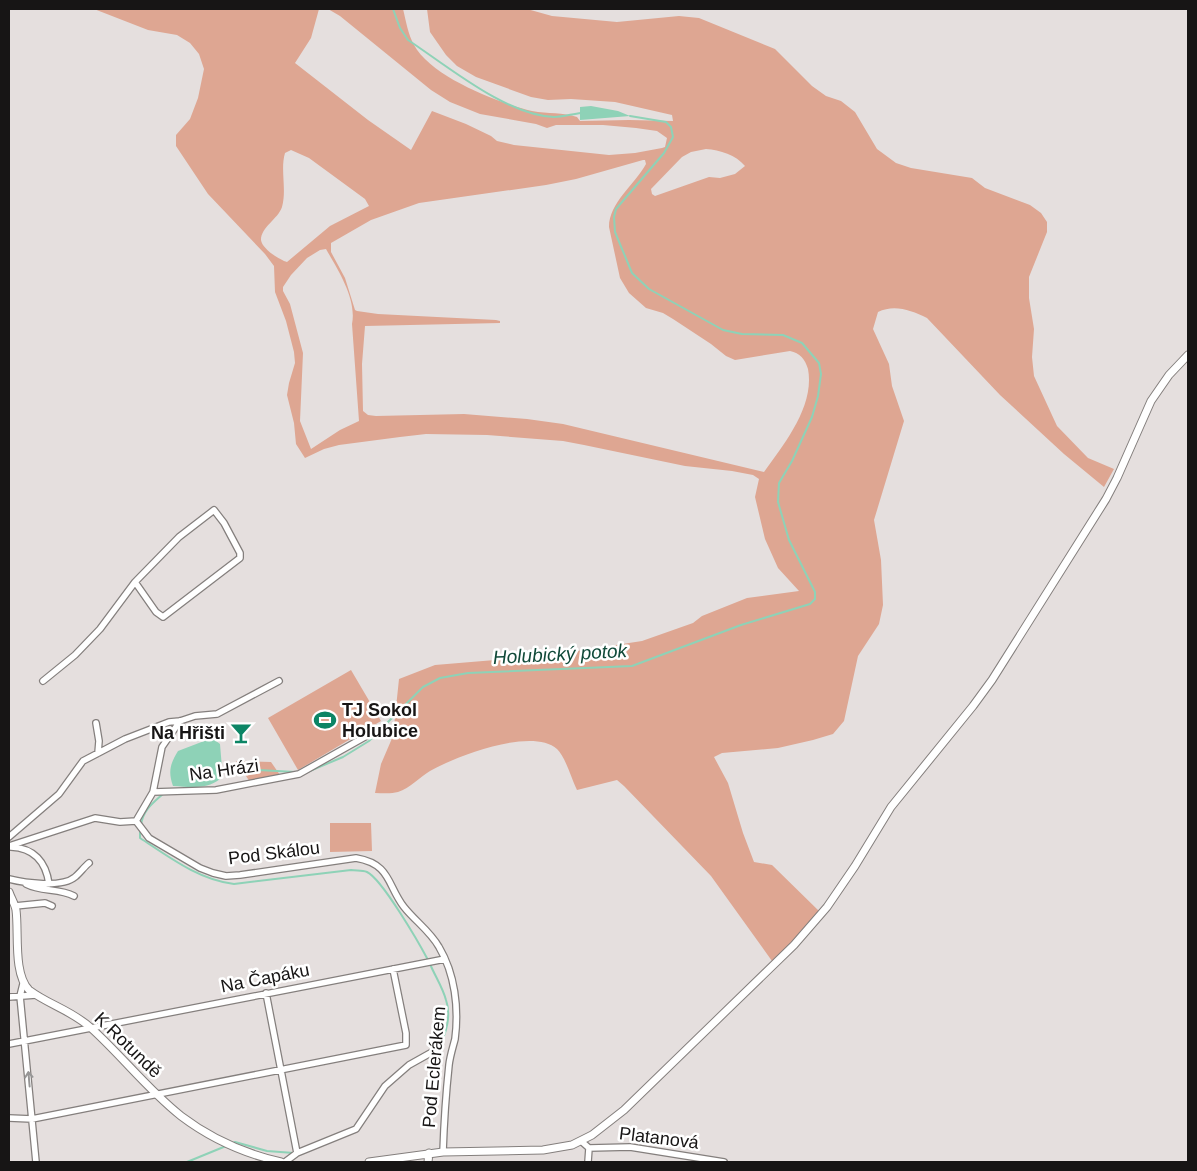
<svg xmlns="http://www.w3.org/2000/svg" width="1197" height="1171" font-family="Arial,sans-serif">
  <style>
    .green { fill: #dea692; fill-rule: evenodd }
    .water { fill: #8ed2b7 }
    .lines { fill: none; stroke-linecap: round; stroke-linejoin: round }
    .stream { stroke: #8ed2b7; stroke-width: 2 }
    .minor-casing { stroke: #847f7d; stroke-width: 8 }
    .tertiary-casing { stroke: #847f7d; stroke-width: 9 }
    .minor { stroke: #fff; stroke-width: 5.5 }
    .tertiary { stroke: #fff; stroke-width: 7 }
    .oneway { stroke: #979696 }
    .labels { text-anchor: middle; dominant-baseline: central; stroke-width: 5; stroke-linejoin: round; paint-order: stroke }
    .poi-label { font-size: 18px; font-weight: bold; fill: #171515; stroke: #fff; text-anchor: start }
    .street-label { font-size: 18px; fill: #171515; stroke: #fff }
    .water-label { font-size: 19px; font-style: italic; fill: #114a39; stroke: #fff }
  </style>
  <rect width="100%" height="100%" fill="#e5dfde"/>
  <path class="green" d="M94,9H319L311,38L295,63L368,120L411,150L432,111L466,124L491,136L497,141L514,145L609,155L635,153L662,148L665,147L667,138L657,131L636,128L603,125H556L547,128L536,124L480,114L450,102L431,90L340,16L328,9H403C406,21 408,34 414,45C431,77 499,103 532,111C548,114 563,112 577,117L580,121L629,120L673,121L672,115L615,102L571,99L548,100L531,97L476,77L457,66L446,55L430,32L427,9H527L552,16L617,22L679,16L699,18L775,49L812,86L826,96L841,101L855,112L877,149L896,163L911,168L972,178L985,188L1030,205L1041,213L1047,222V232L1029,277V298L1034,329L1032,357L1034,376L1057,426L1088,458L1114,469L1104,487L1064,454L1000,395L927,318C911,310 894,304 878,312L873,329L889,364L892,386L904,421L874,520L881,560L883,605L879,624L858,656L844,721L833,734L813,740L778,748L722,753L714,757L728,783L743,833L754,862L772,865L820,912L788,947L772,961L711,876L624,786L617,780L577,790C572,780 565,756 557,749C532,727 456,756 430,771C420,777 410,788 398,792C391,794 382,793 375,793L381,764L393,736L399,679L435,665L544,656L642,641L693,623L702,616L747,598L799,591L778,568L765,539L755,497L759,479L753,475L732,471L685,466L584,445L563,441L487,435L426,434L400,437L339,445L324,449L305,458L296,444L294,423L287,395L289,383L295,363L294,352L286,321L275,292L274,266L265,254L208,194L176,146V135L190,119L198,98L204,69L199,54L190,43L177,35L148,30ZM706,149C720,150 736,155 745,166L735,174L720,178L709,177L655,196L652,194L651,189L682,157L691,152ZM291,150L309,158L365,199L369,206L330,226L287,262C280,260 262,249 261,240C261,227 278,219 282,207C287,189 280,170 285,153ZM643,160H645L646,164C635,184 609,203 609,227L620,278L629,293L646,308L663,313L673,319L711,344L726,356L735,360L790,351C800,353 805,359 808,369C815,406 784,444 764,472L563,424L527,419L464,414L376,416L368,415L363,411L362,364L365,326L500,323V321L496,320L378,314L357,311L355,310L345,278L331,252V243L371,220L419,203L546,185L576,179ZM326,249C338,270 357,299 352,324L359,421L340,430L311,449L300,421L303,353L290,304L283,291V287L291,275L307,258L320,250Z
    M351,670L381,721L298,770L268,718Z
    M236,761L271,762L280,775L250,782Z
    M330,823H371L372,851L330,852Z"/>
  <path class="water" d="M591,106L618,111L630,116L580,120V107Z
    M212,738L220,744L222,768L220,779C206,790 190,787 173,786C168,772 170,764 178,751Z"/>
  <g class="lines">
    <path class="stream" d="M393,9L400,28L408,40C446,65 507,116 554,117C563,117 572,114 581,113
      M222,768L295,772
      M305,773L343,757L369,741L423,687L440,678L468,673L632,666L741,625L810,604L815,599V592L789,540L778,502L779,483L792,461L812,417L818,396L821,374L819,363L802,343L783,335L742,334L723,330L649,289L632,273L615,232L614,217L616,209L664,153L673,137L671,127L666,122L630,116
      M141,825C143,810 153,803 163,794
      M140,830V838C169,857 199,880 234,884L351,870C356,871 362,870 367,872C382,879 419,943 428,960
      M430,964C435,976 443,988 446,1000C451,1014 447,1035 438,1046
      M233,1143L235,1142L267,1151L294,1153
      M187,1162L226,1146"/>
    <g class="minor-casing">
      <path id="minor" d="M43,681L75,655L100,629L135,582L179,537L214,510L224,523L240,553V558L163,617L156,612L135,582
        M96,723L99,741L98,753
        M153,792L216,790L299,774L370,734
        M136,821L149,838L200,868L213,873L226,876L240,875L356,858C391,864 387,885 404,907C415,921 430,931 439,947C455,974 459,1008 455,1039C453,1047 450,1056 449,1065C446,1093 444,1123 443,1152
        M136,821L153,792L162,747L180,721
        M9,837L59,794L83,761L125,739L169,722L180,721L195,716L217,714L279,681
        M9,846L95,818L120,822L136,821
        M11,847C34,848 46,862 49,884
        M9,879C25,883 62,888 75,877C80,873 84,867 89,863
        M26,884C41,892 59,888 74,896
        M15,906L45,903L52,906
        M23,984L20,996L36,1162
        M266,993L297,1153
        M9,997L36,995
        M9,1044L445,959
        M9,1118L32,1119L406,1045V1033L393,969
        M581,1141L589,1148L588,1162
        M589,1148L630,1147L724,1162
        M285,1162L297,1153L356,1129L385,1086L409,1065L434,1051L438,1040"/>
    </g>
    <g class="tertiary-casing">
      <path id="tertiary" d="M9,892C11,898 15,904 16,910C19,932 13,974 29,990C49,1005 71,1010 91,1028C122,1056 148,1090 181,1116C210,1138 246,1154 281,1162
        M369,1162L443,1152L543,1150L572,1145L592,1135L624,1110L794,945L827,907L855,866L891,807L973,706L992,680L1106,499L1117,478L1151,401L1169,375L1188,355
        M428,1162L429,1153"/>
    </g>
    <use href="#minor" class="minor"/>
    <use href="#tertiary" class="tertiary"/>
  </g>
  <defs><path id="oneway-shaft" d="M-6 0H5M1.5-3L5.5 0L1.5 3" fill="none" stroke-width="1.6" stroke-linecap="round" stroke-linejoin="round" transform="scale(1.25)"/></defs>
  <use class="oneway" href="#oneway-shaft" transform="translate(29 1079) rotate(-95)"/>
  <defs>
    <g id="stadium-bare" transform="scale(1.725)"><path d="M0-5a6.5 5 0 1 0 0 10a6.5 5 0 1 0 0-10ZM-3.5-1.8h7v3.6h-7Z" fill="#0c8565" stroke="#fff" stroke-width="2.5" paint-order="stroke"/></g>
    <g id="bar-bare" transform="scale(1.725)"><path d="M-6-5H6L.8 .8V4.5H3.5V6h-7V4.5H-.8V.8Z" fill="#0c8565" stroke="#fff" stroke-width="2.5" paint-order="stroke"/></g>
  </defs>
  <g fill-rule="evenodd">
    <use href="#stadium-bare" x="325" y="720"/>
    <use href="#bar-bare" x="241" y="733"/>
  </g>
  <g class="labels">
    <g class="poi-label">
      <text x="342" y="710">TJ Sokol<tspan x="342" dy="21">Holubice</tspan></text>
      <text x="225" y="733" text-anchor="end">Na Hřišti</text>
    </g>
    <g class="street-label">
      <text transform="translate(224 770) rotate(-8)">Na Hrázi</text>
      <text transform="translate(274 853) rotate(-7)">Pod Skálou</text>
      <text transform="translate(265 978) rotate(-11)">Na Čapáku</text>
      <text transform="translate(128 1045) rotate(44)">K Rotundě</text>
      <text transform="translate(434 1067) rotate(-85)">Pod Eclerákem</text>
      <text transform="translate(659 1138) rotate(7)">Platanová</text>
    </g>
    <g class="water-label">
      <text transform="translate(560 654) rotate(-3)">Holubický potok</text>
    </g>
  </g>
  <rect width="1197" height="1171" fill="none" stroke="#171515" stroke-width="20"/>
</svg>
